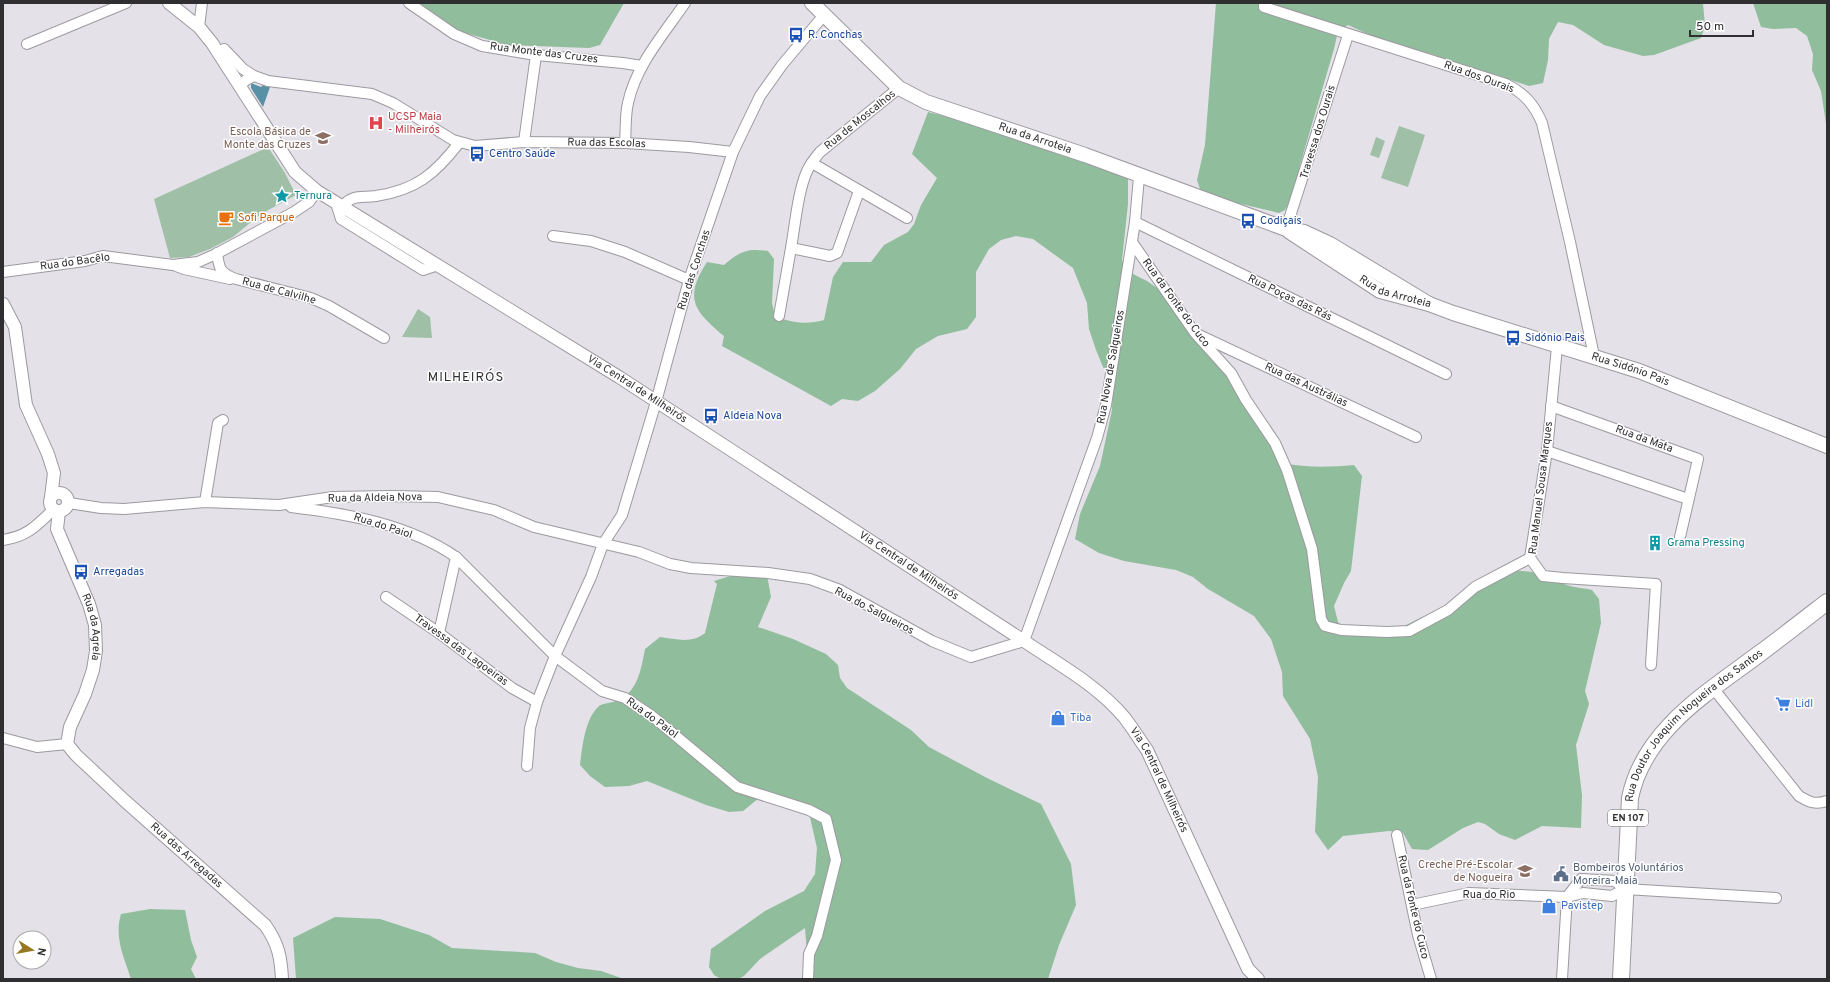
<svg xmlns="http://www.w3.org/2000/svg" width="1830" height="982" font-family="Overpass,sans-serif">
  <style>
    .green { fill: #9fc0a7 }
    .forest { fill: #90bd9b }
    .water { fill: #5891a5 }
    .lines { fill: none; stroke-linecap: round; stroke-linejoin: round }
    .minor-casing { stroke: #9c99a0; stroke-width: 12 }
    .tertiary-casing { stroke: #9c99a0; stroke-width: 14 }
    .secondary-casing { stroke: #9c99a0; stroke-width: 16 }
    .primary-casing { stroke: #9c99a0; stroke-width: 18 }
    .minor { stroke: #fff; stroke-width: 10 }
    .tertiary { stroke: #fff; stroke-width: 12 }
    .secondary { stroke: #fff; stroke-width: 14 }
    .primary { stroke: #fff; stroke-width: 16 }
    .labels { text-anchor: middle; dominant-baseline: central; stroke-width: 3; stroke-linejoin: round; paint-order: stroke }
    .shield { fill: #fff; stroke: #6d6d6f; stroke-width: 1 }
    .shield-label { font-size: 10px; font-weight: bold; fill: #2f2e31 }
    .transit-label { font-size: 11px; fill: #164399; stroke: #fff; text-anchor: start }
    .street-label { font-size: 11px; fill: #2f2e31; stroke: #fff }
    .health-label { font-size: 11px; fill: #be3a42; stroke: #fff; text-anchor: start }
    .education-label { font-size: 11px; fill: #785e54; stroke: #fff; text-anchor: end }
    .culture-label { font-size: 11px; fill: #0d838f; stroke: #fff; text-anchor: start }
    .food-label { font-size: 11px; fill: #c56008; stroke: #fff; text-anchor: start }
    .shop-label { font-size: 11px; fill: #366cbe; stroke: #fff; text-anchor: start }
    .service-label { font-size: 11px; fill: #4e5e75; stroke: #fff; text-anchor: start }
    .quarter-label { font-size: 13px; letter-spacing: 1px; fill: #2f2e31; stroke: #fff }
  </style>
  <rect width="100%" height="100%" fill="#e4e1e9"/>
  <path class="green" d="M1399,126L1425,135L1408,187L1381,178Z
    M1376,137L1385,141L1379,158L1370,155Z
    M268,147L285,173L296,195L261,214L233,237L210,249L189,257L170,258L154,199Z
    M418,309L430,317L432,338L402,337Z"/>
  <path class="forest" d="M422,3H624L600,45L589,48L508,45L451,29L420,6Z
    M1216,3H1703L1705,26L1701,38L1654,55L1643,56L1604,45L1573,25L1558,22L1549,39L1548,60L1543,83L1529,86L1428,53L1385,42L1348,25L1338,31L1334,49L1300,165L1294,195L1285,210L1279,213L1233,202L1201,192L1197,180L1205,145Z
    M1753,3H1827V189V130L1821,91L1812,70L1813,54L1807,36L1796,28L1773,29L1761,27Z
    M928,112L980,125L1128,175V204L1122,260L1129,272L1147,281L1164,293L1214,356L1283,463C1307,468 1330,467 1354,465L1362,476L1351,571L1344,583L1334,606L1338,622L1345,629L1384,630L1404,626L1515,571C1539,570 1546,579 1567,585C1575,588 1584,588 1592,590L1599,599L1601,623L1585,691L1589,704L1576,745L1582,795L1581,828L1542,826L1515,840L1499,834L1485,824L1478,822L1463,828L1428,850L1412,849L1403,833L1389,831L1343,836L1328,850L1315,832L1318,777L1310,739L1283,696L1282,672L1271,639L1254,616L1208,589L1193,577L1176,570L1124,561L1099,553L1075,539L1080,514L1100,466L1112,410L1113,382L1103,367L1096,350L1089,329L1087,303L1073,268L1033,239L1016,236L1001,240L989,249L976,272V317L967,329L938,336L916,349L900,369L875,391L858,401L842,399L831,406L722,346L724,336C693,310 684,298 707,262L724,265C740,251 748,248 768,251L774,259L772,303L775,316C792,323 806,325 824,320L833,277L843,262H871L884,245L908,232L914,224L921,205L937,178L912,154Z
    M757,568L767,575L771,597L758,627L793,639L826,654L838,665L840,678L847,688L911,730L929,747L987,778L1041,804L1071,864L1076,905L1059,945L1048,979H809L805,928L760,959L744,976L738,979H721L714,975L709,967L711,949L765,911L804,891L815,874L817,848L809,813L759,798L743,811L729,812L706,805L647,781L629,786L605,787L590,776L580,765C582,748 585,718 599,706C603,703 611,703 616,701C638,693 641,669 645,649L660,637C676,639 692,644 705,633L717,584L714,581Z
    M150,909L185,910L191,940L197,957L191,969L196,979H131C124,957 114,938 121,914Z
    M335,917L380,919L429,935L452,948L535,953L556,962L578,968L601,971L624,979H296L293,938Z"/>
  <path class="water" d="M251,83L261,87L263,85L270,87L263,107L251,88Z"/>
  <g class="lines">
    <g class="minor-casing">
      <g id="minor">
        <path d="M409,3L454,34L482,46L536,55L623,63L642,66"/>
        <path d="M1264,3V7L1506,84C1524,93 1534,104 1542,123L1570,242L1594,356"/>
        <path d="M199,27L202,3"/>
        <path d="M27,44L126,3"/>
        <path d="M219,54L224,49L243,69L254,76"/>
        <path id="s1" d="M240,86L246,80L254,76L268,81L372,94L393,103L453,140L475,146L524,142L625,143L689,147L733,152"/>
        <path d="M524,142L536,55"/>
        <path d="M625,143C626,130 625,115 628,103C636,65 664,34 685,3"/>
        <path d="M812,163L907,218"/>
        <path d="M859,191L837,253L830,256L791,248C795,226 798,189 808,169C811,163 816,157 820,152L899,88"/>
        <path d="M336,203L341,219L423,270L438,265"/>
        <path d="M342,206C354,194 360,198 376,196C416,190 435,174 459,143"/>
        <path d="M1135,222L1446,374"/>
        <path d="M1286,229L1348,35"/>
        <path d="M553,236L591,241L625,252L689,280"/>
        <path d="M1132,242L1195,333L1231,373L1246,400L1275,443L1287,470L1312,549L1321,619L1325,626L1341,630L1387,632L1409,631L1448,610L1475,587L1530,558"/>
        <path d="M217,253C219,269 220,273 236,279L311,298L329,306L384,338"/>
        <path d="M176,266L184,269L230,279"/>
        <path d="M3,272L85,261L103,256L173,265L198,262L216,254L294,212L309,202L317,191"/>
        <path d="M779,316L791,248"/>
        <path d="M1199,335L1416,437"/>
        <path d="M1557,347L1547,451L1530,558L1543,576L1563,578L1656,584L1651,665"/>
        <path d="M1551,406L1698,459L1680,537"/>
        <path d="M1547,451L1688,499"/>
        <path d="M205,502L218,423L223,420"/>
        <path d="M69,503L101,508L124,509L205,502L279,505L333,497L392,496L438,497L494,510L534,527L639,552L670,564L691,568L768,573L810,579L840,590L932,641L971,657L1024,641L1097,438L1106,405L1135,222L1139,177"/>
        <path d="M291,507C349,514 408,524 456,557L555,656L602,691L625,698L652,716L737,787L809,810L826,819L836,860L817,936L809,954L808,979"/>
        <path d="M3,540C28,536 36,526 54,509"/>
        <path d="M386,597L439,633L512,688L537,702"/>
        <path d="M439,633L456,557"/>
        <path d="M1713,688L1799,796C1809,802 1815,805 1827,801"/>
        <path d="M3,738L37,747L67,744"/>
        <path d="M527,766L530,728L537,702L555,656L591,577L603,544L622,515L656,402L689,280L733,152L760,96L782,65L824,15"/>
        <path d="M1397,835L1418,935L1431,979"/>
        <path d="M1567,897L1581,879L1615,881L1625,889"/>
        <path d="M1412,905L1469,893L1567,897L1583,893L1612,896L1625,889L1776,898"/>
        <path d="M1562,979L1567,897"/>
      </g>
    </g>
    <g class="tertiary-casing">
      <g id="tertiary">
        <path id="s2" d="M169,3L199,27L212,43L295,172L317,191L619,377L1024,641C1058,664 1097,685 1124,717C1132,727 1139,739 1147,750L1248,969L1258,979"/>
        <path d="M3,304L15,327L26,405L48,454L54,473L51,497"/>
        <circle cx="59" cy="502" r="9"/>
        <path id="s3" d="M59,511L57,529L89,604L95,625L96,651L93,670L85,694L70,727L67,744L76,755L125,801L265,925C278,943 281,957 282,979"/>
      </g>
    </g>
    <g class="secondary-casing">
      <g id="secondary">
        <path id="s4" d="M812,3L899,88L926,102L1085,155L1286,229L1304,232L1330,244L1429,304"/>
        <path id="s5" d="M1290,232L1380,291L1429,304L1453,313L1639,371L1827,446"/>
      </g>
    </g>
    <g class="primary-casing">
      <g id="primary">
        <path id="s6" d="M1621,979L1630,798C1644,730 1707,693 1759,654C1782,637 1805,619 1827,602"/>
      </g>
    </g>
    <use href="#minor" class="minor"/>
    <use href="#tertiary" class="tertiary"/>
    <use href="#secondary" class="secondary"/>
    <use href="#primary" class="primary"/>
  </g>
  <defs>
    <g id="bus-bare" transform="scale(1.2)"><path d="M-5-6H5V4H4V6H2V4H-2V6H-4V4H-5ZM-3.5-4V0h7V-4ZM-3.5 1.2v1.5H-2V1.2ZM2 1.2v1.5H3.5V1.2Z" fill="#1a4fb4" stroke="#fff" stroke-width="2.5" paint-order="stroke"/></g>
    <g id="hospital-bare" transform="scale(1.2)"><path d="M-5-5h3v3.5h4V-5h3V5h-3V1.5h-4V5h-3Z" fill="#e0444e" stroke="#fff" stroke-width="2.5" paint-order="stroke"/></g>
    <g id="school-bare" transform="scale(1.2)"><path d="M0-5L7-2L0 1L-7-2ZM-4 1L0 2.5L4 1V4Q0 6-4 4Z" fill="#8d6e63" stroke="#fff" stroke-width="2.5" paint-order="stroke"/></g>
    <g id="sight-bare" transform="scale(1.2)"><path d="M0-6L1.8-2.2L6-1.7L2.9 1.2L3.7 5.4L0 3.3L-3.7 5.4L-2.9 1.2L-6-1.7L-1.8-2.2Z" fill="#0f9aa8" stroke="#fff" stroke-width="2.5" paint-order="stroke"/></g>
    <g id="cafe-bare" transform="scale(1.2)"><path d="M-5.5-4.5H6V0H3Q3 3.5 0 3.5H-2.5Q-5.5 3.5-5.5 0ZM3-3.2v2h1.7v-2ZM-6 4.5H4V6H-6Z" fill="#e8710a" stroke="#fff" stroke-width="2.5" paint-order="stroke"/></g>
    <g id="building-bare" transform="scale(1.2)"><path d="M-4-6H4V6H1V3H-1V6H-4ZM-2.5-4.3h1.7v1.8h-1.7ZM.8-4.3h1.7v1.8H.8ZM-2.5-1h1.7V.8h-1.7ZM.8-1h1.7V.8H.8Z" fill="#0f9aa8" stroke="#fff" stroke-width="2.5" paint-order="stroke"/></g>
    <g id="supermarket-bare" transform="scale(1.2)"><path d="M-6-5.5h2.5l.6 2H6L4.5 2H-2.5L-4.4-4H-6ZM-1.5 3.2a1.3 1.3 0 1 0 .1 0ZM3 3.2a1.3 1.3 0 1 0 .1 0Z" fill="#3f7fe0" stroke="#fff" stroke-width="2.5" paint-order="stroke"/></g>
    <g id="shop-bare" transform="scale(1.2)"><path d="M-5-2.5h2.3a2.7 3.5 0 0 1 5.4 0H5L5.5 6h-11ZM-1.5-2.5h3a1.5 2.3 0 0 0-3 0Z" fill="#3f7fe0" stroke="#fff" stroke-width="2.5" paint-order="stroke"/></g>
    <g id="civic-bare" transform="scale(1.2)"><path d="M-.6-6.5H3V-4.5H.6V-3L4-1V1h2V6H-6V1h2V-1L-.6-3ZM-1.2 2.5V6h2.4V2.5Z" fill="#5c6f8a" stroke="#fff" stroke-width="2.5" paint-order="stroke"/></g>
  </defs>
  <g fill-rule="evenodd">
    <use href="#bus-bare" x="796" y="35"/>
    <use href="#hospital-bare" x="376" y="123"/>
    <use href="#school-bare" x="323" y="138"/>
    <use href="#bus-bare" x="477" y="154"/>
    <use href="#sight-bare" x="282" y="196"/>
    <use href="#cafe-bare" x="226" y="218"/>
    <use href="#bus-bare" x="1248" y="221"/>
    <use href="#bus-bare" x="1513" y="338"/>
    <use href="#bus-bare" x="711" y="416"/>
    <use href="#building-bare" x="1655" y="543"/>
    <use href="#bus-bare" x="81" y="572"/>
    <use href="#supermarket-bare" x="1783" y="704"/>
    <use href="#shop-bare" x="1058" y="718"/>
    <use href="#school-bare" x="1525" y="871"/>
    <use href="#civic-bare" x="1561" y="874"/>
    <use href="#shop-bare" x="1549" y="906"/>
  </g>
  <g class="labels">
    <rect class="shield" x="1608" y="810" width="40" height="16" rx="3"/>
    <g class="shield-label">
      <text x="1628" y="818">EN 107</text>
    </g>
    <g class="transit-label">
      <text x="808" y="35">R. Conchas</text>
      <text x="489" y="154">Centro Saúde</text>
      <text x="1260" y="221">Codiçais</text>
      <text x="1525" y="338">Sidónio Pais</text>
      <text x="723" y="416">Aldeia Nova</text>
      <text x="93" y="572">Arregadas</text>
    </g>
    <g class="street-label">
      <text transform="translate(544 53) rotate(7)">Rua Monte das Cruzes</text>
      <text transform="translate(1479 77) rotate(20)">Rua dos Ourais</text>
      <text transform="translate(860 120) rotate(-39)">Rua de Moscalhos</text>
      <text transform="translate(1318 132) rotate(-73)">Travessa dos Ourais</text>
      <text stroke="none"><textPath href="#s4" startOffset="267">Rua da Arroteia</textPath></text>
      <text stroke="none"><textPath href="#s1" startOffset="385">Rua das Escolas</textPath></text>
      <text transform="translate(75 262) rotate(-8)">Rua do Bacêlo</text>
      <text transform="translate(694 270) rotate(-72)">Rua das Conchas</text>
      <text stroke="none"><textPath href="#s5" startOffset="122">Rua da Arroteia</textPath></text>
      <text transform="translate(279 291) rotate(15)">Rua de Calvilhe</text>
      <text transform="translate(1290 298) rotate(26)">Rua Poças das Rás</text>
      <text transform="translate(1176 303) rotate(54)">Rua da Fonte do Cuco</text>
      <text transform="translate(1111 367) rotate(-80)">Rua Nova de Salgueiros</text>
      <text stroke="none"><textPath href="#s5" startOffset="370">Rua Sidónio Pais</textPath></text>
      <text transform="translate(1306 385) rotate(25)">Rua das Austrálias</text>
      <text stroke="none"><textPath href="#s2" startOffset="618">Via Central de Milheirós</textPath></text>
      <text transform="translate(1644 439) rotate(20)">Rua da Mata</text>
      <text transform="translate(1541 488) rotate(-83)">Rua Manuel Sousa Marques</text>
      <text transform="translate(375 498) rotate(-1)">Rua da Aldeia Nova</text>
      <text transform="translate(383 526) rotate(18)">Rua do Paiol</text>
      <text stroke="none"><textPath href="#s2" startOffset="942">Via Central de Milheirós</textPath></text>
      <text transform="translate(874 611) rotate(28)">Rua do Salgueiros</text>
      <text stroke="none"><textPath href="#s3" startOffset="123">Rua da Agrela</textPath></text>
      <text transform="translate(461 650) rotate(36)">Travessa das Lagoeiras</text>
      <text transform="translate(652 718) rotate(36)">Rua do Paiol</text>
      <text stroke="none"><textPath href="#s6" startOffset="280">Rua Doutor Joaquim Nogueira dos Santos</textPath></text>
      <text stroke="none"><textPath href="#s2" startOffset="1278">Via Central de Milheirós</textPath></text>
      <text stroke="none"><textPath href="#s3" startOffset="409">Rua das Arregadas</textPath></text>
      <text x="1489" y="895">Rua do Rio</text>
      <text transform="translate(1413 907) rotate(77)">Rua da Fonte do Cuco</text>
    </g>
    <g class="health-label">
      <text x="388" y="117">UCSP Maia<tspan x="388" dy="13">- Milheirós</tspan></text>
    </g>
    <g class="education-label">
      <text x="311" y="132">Escola Básica de<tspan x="311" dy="13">Monte das Cruzes</tspan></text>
      <text x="1513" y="865">Creche Pré-Escolar<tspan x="1513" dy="13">de Nogueira</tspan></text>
    </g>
    <g class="culture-label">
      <text x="294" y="196">Ternura</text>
      <text x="1667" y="543">Grama Pressing</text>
    </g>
    <g class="food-label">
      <text x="238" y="218">Sofi Parque</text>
    </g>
    <g class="shop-label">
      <text x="1795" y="704">Lidl</text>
      <text x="1070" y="718">Tiba</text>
      <text x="1561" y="906">Pavistep</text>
    </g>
    <g class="service-label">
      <text x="1573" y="868">Bombeiros Voluntários<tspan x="1573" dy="13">Moreira-Maia</tspan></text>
    </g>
    <g class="quarter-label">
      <text x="466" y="378">MILHEIRÓS</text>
    </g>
  </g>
  <rect width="1830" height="982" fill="none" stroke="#2f2e31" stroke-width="8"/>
  <g transform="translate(32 950) rotate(101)"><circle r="19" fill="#ffffff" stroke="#acabad"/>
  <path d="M0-3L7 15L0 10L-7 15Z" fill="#97771f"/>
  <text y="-6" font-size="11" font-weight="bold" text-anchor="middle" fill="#2f2e31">N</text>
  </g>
  <path d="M1690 30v6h63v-6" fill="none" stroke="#2f2e31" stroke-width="2"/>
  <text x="1696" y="30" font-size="12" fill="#2f2e31" stroke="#ffffff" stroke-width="3" paint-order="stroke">50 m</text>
</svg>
